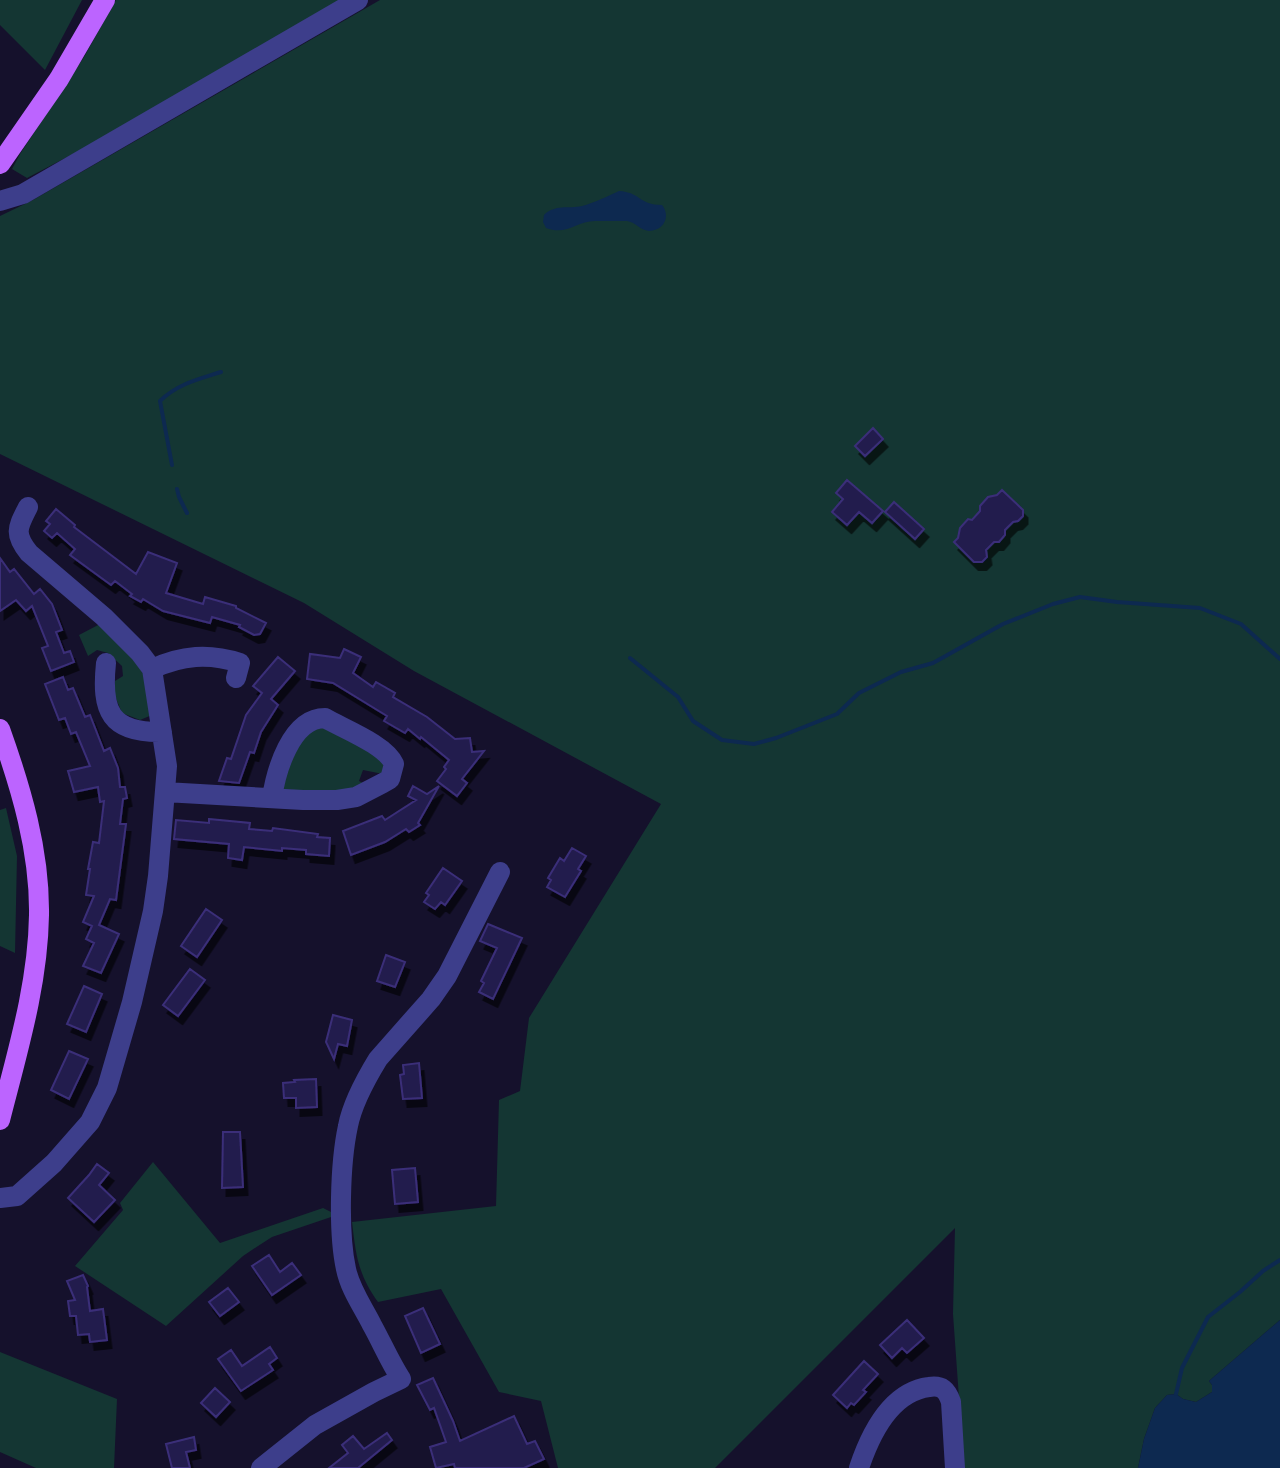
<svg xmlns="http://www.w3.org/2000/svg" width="1280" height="1468" font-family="Arial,sans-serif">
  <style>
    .green { fill: #143633 }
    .water { fill: #0d2950 }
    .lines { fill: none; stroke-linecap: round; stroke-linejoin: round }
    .stream { stroke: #0d2950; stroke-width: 4 }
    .building { fill: #241d4d; stroke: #3a2f79; stroke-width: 2; filter: url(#shadow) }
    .minor { stroke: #3d3e8b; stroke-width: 20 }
    .major { stroke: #bc64ff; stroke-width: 20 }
  </style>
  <defs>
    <filter id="shadow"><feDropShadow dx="4.5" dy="8" stdDeviation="0" flood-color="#0009"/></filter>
  </defs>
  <rect width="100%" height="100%" fill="#15112c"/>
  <path class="green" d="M0,0H82L45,70L0,25Z
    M116,0H341L92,144L27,178L12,169L20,154L84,57Z
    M380,0H1280V1320L1209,1381L1212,1385V1392L1196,1402L1183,1399L1176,1394L1167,1395L1155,1408L1144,1439L1138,1468H964L953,1314L955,1228L715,1468H558L541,1401L499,1392L441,1289L378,1302C358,1274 356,1256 352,1222L496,1206L499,1100L520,1091L529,1018L661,804L414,671L304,603L0,454V216L33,200Z
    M100,624L136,661L149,684L152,715L140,720L122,713L115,696V681L123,676L122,666L108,653L97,650L88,656L79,635Z
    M320,725L382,758L384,762L383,774L363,770L359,781L363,783V786L331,794L283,789L282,783L299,741Z
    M6,808L17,856L15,953L0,946V810Z
    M153,1162L220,1243L323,1208L337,1215L272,1237L258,1246L243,1256L166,1326L75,1266L123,1210L120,1203Z
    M0,1352L117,1399L114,1468H36L0,1452Z"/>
  <path class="water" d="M619,191C640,192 639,205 662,205C671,216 664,231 649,231C640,230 635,222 627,221C616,221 605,221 595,221C576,221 567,236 546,228L543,222L544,215C555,204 568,209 582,206C594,203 608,196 619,191Z
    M1280,1320V1468H1138L1144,1439L1155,1408L1167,1395L1176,1394L1183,1399L1196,1402L1212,1392V1385L1209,1381Z"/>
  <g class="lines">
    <path class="stream" d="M172,465L160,401C177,384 199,379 221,372
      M177,489L179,497L187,513
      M630,658L678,697L693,721L722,740L754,744L776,738L837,714L859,693L901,672L933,663L1003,624L1053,604L1080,597L1117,602L1200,608L1241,624L1280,659
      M1176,1394L1182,1368L1208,1317L1240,1292L1263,1271L1280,1260"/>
  </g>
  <path class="building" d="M873,428L883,439L865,456L855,446Z
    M847,480L883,511L872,523L859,512L847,525L832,512L843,499L836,493Z
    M1002,490L1023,510V516L1018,521L1013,522L1005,530V535L999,542H994L986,550L987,557L982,562H974L954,542L958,538L960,528L968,519L972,520L980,511V506L988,497L997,495Z
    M894,502L924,529L915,539L885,512Z
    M56,509L75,525L74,527L136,574L148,552L177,563L166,593L203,604L205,597L236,606V608L266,623L260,634L254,635L239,627L240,625L212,617L210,623L163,611L143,599L141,602L130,596L132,594L115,581L111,585L70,555L75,549L57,533L52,538L44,531L50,524L46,521Z
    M0,558L10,572L14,569L34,594L40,589L52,604L62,630L56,632L64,653L70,651L74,662L51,671L42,648L48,646L32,606L26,611L16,600L0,611Z
    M344,649L361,657L353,673L373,687L376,682L395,693L393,697L427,717L455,739L470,738L472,752L484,751L462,779L467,783L457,796L437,781L446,769L444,767L449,760L421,737L420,739L408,729L405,733L384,721L387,716L333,683L307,679L310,654L340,658Z
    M278,657L295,671L271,699L278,705L261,732L254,753L250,752L239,783L219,781L227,758L231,759L246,715L262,693L253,686Z
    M63,677L68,690L73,688L85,717L90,715L104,751L110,748L118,768L120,787H125L127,798L123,799L120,824H126L116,900L110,899L99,925L119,934L101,973L83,966L94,943L86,939L92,926L83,922L94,896L86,895L90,869H88L93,842L99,843L104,801L100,802L98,787L74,792L68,771L90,766L76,732L71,734L65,718L59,720L45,684Z
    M413,786L427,794L439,786L418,823L420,825L409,832L406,829L385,842L351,855L343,831L382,816L385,820L416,800L408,796Z
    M209,819L250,823L249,829L272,831L273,828L318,834L317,837L330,838L329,856L306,854V850L282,848V851L244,847L242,860L228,858L229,844L174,839L176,820L209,823Z
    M572,848L586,856L578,869L581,871L565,897L547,887L551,880L548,878L560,858L564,861Z
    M443,868L462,881L445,905L441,902L435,909L424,902L429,895L426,893Z
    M206,909L222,920L197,957L181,946Z
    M488,924L522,938L493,999L479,992L484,983L481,981L497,948L480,941Z
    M386,955L405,962L395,987L377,981Z
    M190,969L205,980L178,1016L163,1005Z
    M84,986L102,994L86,1032L67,1024Z
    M333,1015L352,1020L347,1046L338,1044L334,1059L326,1042Z
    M69,1051L88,1059L69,1099L51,1090Z
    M419,1063L422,1098L403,1099L400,1075L404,1074L403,1065Z
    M316,1079L317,1107L296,1108V1098H284L283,1083L295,1082L294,1080Z
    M223,1132H240L243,1187L222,1188Z
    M97,1164L109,1173L99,1185L115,1200L94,1222L68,1198L89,1175Z
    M415,1168L418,1202L395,1204L392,1170Z
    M269,1255L280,1272L292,1263L301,1275L272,1295L252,1266Z
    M83,1275L88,1286L87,1287L90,1311L103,1309L107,1340L90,1342L89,1334L78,1335L76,1316H70L68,1301L75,1300L67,1281Z
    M228,1288L239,1302L220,1316L209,1302Z
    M423,1308L440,1344L421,1353L405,1316Z
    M907,1320L924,1338L907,1353L902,1348L892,1358L880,1345Z
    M270,1347L277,1358L269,1364L273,1370L241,1391L218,1359L231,1350L242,1366Z
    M864,1361L878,1374L863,1390L866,1392L854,1405L851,1403L847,1408L833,1395Z
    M433,1378L453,1421L460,1441L514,1416L527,1444L535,1441L544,1459L524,1468H455L454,1464L436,1468L430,1447L446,1442L434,1408L430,1410L417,1385Z
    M215,1388L230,1402L216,1417L201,1403Z
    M387,1433L392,1440L358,1468H329L348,1453L342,1445L353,1436L364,1449Z
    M194,1437L196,1450L186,1452L190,1468H172L166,1444Z"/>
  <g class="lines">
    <path class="minor" d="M0,201L23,194L358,0
      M106,663C101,711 110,733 162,732
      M152,669C182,655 209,653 240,663L236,678
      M165,792L303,800H337L356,797L383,783L390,779L394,764C386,745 344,729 325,718C291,718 276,771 272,798
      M0,1198L17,1196L54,1163L90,1122L107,1088L132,1002L153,911L158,876L167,766L152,669L140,653L104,617L29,553C13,533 18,527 28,507
      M261,1468L315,1425L374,1392L401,1379C390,1362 382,1343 372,1325C363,1307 350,1289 346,1269C338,1232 340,1163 348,1126C352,1105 367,1077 378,1059L431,999L447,976L500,872
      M859,1468C870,1435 890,1392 929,1387C942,1385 947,1390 951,1402L955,1468"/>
    <path class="major" d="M0,164L59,79L105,0
      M0,729C21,788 40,851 39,915C38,985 17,1053 0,1120"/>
  </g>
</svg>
